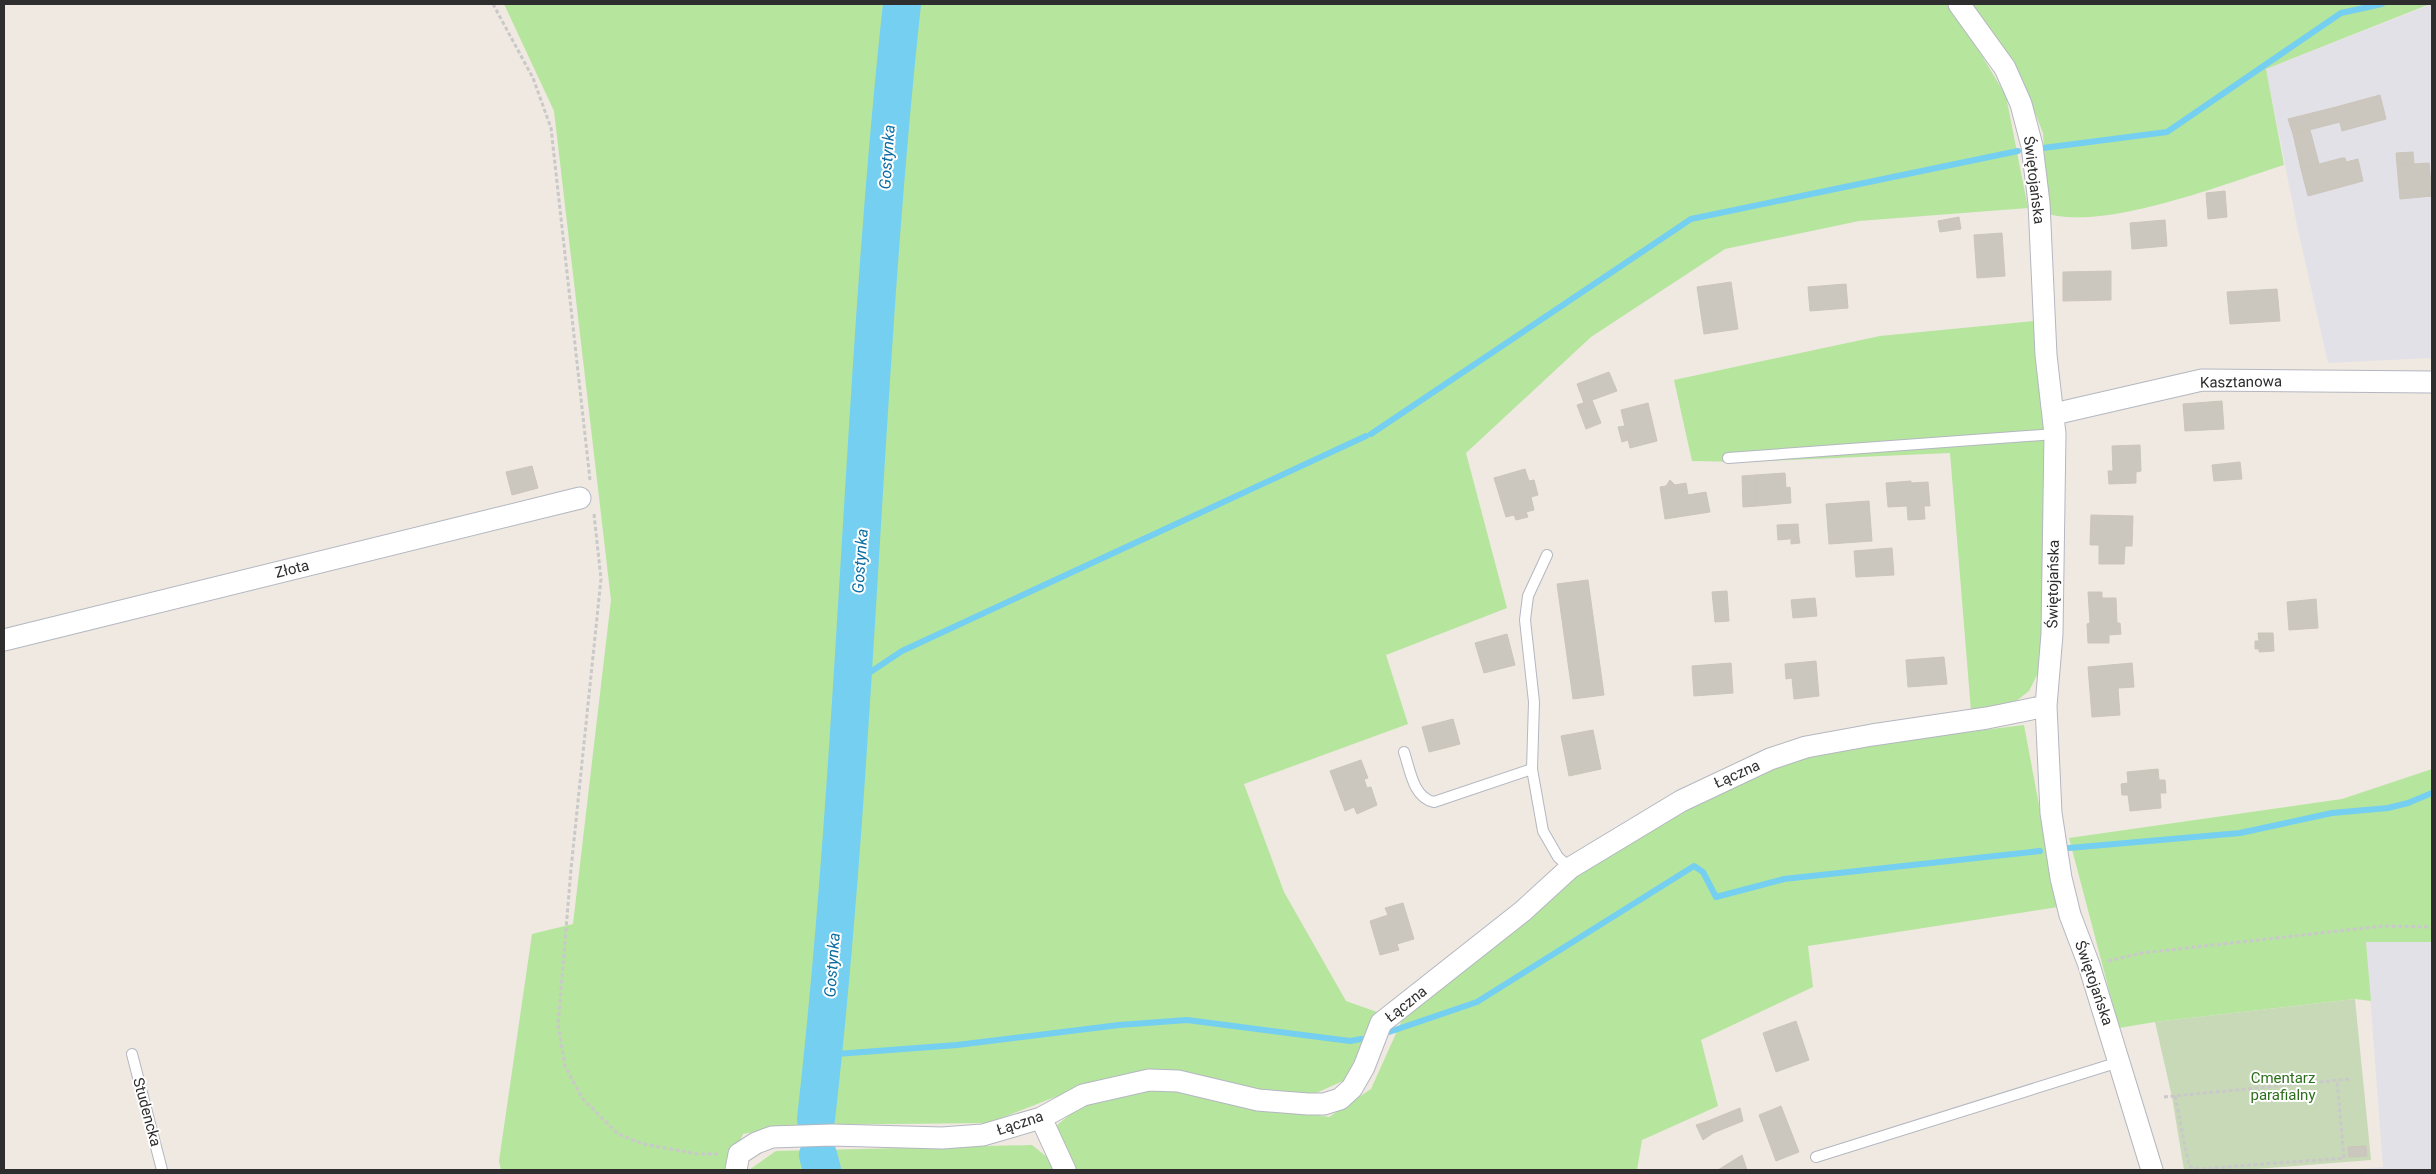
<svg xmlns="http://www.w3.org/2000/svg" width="2436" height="1174" font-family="Roboto,sans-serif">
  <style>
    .industrial { fill: #e3e1e8 }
    .green { fill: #b6e59e }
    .cemetery { fill: #c8d9b8 }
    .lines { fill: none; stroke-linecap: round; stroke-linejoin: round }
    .stream { stroke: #75cff0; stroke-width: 6 }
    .river { stroke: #75cff0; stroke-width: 38 }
    .building { fill: #cbc7bf; stroke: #cbc5ba }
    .service-casing { stroke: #b4b7c1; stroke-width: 12 }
    .minor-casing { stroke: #b4b7c1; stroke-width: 23 }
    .path { stroke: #c9c9c9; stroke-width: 3; stroke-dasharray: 4 2.5; stroke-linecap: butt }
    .service { stroke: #fff; stroke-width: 10 }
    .minor { stroke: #fff; stroke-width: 21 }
    .labels { text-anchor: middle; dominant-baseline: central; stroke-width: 4; stroke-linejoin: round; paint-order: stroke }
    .street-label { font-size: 15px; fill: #2e2e2e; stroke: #fff }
    .park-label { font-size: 15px; fill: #2c6e1b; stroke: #fff }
    .water-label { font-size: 16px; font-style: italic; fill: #0d6fa3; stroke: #fff }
  </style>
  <rect width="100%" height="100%" fill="#efe9e1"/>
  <path class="industrial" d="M2432,4V358L2328,363L2298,230L2266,69Z
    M2366,942H2432V1170H2344L2383,1167Z"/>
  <path class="green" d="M504,4H1951L2006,96L2028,208L1859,221L1725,249L1591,337L1466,453L1507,608L1386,655L1408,724L1244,784L1284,892L1346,1001L1377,1012L1345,1080L1314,1094L1279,1093L1158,1069L1068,1092L988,1123L796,1125L743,1134L728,1170H501L499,1161L532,934L573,924L611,600L554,111Z
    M1971,4H2430L2266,69L2284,165C2224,184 2108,230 2048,214L2043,133L2021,77Z
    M2035,321L2045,448L2046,550L2040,669L2029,691L2011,705L1971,711L1950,453L1746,462L1692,461L1674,380L1880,336Z
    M2024,725L2058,907L1808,946L1813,987L1701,1040L1718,1106L1642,1140L1637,1170H1073L1056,1126L1080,1106L1158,1087L1329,1117L1371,1089L1402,1020L1522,925L1580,869L1750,775L1830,749Z
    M2432,769V942H2366L2371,1001L2355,999L2155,1022L2119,1028L2069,838L2342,799Z
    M1032,1145L1063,1170H749L776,1151Z"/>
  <path class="cemetery" d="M2355,999L2371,1160L2243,1170H2184L2172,1097L2155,1022Z"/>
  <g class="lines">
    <path class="stream" d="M2043,148L2167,132L2341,13L2382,4
      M1371,434L1691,219L2018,151
      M851,685L902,651L1366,436
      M2069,848L2240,833L2332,813L2388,808L2408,803L2432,793
      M1389,1032L1477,1002L1694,866L1703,872L1716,897L1784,879L2040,851
      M823,1055L957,1045L1119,1025L1187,1020L1350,1041L1361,1039"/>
    <path class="river" d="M816,1119C858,748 862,374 902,4
      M818,1155L822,1170"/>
  </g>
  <path class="building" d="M2380,95L2386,119L2342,131L2336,107Z
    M2336,107L2340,122L2293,134L2288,119Z
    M2310,130L2319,164L2301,169L2293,134Z
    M2413,152L2414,164L2397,165L2396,153Z
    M2342,158H2345L2346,162L2358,159L2363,181L2308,196L2301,169Z
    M2429,163L2432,196L2400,199L2397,165Z
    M2225,191L2227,217L2208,219L2206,193Z
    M1959,217L1961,229L1940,232L1938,221Z
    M2165,220L2167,246L2132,249L2130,223Z
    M2002,233L2005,276L1977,278L1974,235Z
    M2111,271V300L2063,301V272Z
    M1731,282L1738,329L1704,334L1697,287Z
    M1846,284L1848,308L1810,311L1808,287Z
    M2277,289L2280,321L2230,324L2227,292Z
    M1609,372L1617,391L1584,403L1577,384Z
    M1592,400L1601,423L1586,429L1577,405Z
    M2222,401L2224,429L2185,431L2183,404Z
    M1648,403L1657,441L1630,448L1621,410Z
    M1625,426L1628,440L1622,442L1618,427Z
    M2140,445L2141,471L2136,472V483L2109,484L2108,471H2113L2112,446Z
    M2240,462L2242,479L2214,481L2212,465Z
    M532,466L538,488L512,495L506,472Z
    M1525,469L1529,481L1534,480L1538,495L1531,497L1534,510L1526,512L1528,517L1516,520L1514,515L1506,517L1494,478Z
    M1785,473L1786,488L1790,487L1791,503L1757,506L1755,475Z
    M1755,475L1757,506L1743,507L1742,476Z
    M1670,480L1675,485L1686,483L1688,495L1706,492L1710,512L1665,519L1660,487L1666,486Z
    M1911,481V483L1928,482L1930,506H1924L1925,519L1908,520L1907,506L1888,507L1886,483Z
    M1869,501L1872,541L1829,544L1826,504Z
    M2091,515L2133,516L2132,546H2125L2124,564H2099V545H2090Z
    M1798,524L1799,538L1778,540L1777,525Z
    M1799,538L1800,543L1791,544V539Z
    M1892,548L1894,575L1856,577L1854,551Z
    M1588,580L1604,695L1573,699L1557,584Z
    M1727,591L1729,621L1715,622L1712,592Z
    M2088,592H2102V598H2116L2117,623H2120L2121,634L2109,635V643H2088L2087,624L2090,623Z
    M1815,598L1817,616L1793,618L1791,600Z
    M2316,599L2318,628L2289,630L2287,602Z
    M2258,633H2273L2274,651L2259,652V649H2255V641H2259Z
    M1507,634L1515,665L1484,673L1475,643Z
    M1944,657L1947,684L1908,687L1906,660Z
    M1816,661L1819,696L1794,699L1792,678L1786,679L1785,664Z
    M1731,663L1733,693L1694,696L1692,666Z
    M2132,663L2134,687L2118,688L2120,715L2092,717L2088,667Z
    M1453,719L1460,744L1445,748L1438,723Z
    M1438,723L1445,748L1429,752L1422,727Z
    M1593,730L1601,769L1569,776L1561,736Z
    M1361,760L1368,778L1364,779L1367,788L1371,787L1377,805L1357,814L1354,807L1345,811L1330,771Z
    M2158,769L2159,780H2165L2166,793H2160L2161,808L2130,811L2128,795H2122L2121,784L2128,783L2127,772Z
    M1403,903L1414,939L1397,944L1399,950L1380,955L1370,921L1388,915L1385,908Z
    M1796,1021L1809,1060L1776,1072L1763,1033Z
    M1781,1106L1799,1152L1776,1161L1759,1115Z
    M1740,1108L1743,1121L1713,1133L1708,1121Z
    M1708,1121L1713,1133L1703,1140L1696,1125Z
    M2366,1146L2367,1156L2349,1157L2348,1147Z
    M1742,1155L1747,1170H1718Z"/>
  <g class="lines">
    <g class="service-casing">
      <path id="service" d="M1728,458L2055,434
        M1547,555L1528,596L1525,620L1534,702L1532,769L1543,831L1558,857L1570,868
        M1404,752C1410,769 1413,798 1434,802L1532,769
        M132,1054L162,1170
        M1816,1157L2119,1062"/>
    </g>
    <g class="minor-casing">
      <path id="minor" d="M1959,4L2005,68L2021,104L2032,146L2039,203L2046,355L2055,434L2052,634L2046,706L2051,813L2061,878L2070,915L2089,965L2152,1170
        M2054,414L2202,380L2432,382
        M4,640L580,498
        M1041,1118L1065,1170
        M736,1170L739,1154L756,1143L772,1137L832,1135L942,1138L983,1135L1041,1118L1083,1095L1149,1080L1178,1081L1258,1100L1308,1104H1324L1340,1099L1352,1088L1364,1067L1381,1023L1523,911L1570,868L1681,801L1770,759L1806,747L1872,735L1987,718L2046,706"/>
    </g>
    <path class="path" d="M493,4L533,78L551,128L590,480
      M594,514L601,579L571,869L558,1025L565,1066L582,1098L618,1134L643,1144L698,1154H719
      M2108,961L2142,953L2383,926L2432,927
      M2175,1096L2189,1166L2198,1169L2344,1158L2337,1080
      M2164,1097L2350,1079"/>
    <use href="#service" class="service"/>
    <use href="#minor" class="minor"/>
  </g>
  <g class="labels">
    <g class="street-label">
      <text transform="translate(2034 180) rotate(83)">Świętojańska</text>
      <text transform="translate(2241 382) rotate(-1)">Kasztanowa</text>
      <text transform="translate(292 569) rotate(-14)">Złota</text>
      <text transform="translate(2053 584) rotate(-89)">Świętojańska</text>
      <text transform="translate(1737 774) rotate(-24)">Łączna</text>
      <text transform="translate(2094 983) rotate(71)">Świętojańska</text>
      <text transform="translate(1406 1004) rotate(-38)">Łączna</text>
      <text transform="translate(147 1112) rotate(75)">Studencka</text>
      <text transform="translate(1020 1123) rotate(-18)">Łączna</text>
    </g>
    <g class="park-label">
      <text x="2283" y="1078">Cmentarz<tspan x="2283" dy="17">parafialny</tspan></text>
    </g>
    <g class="water-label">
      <text transform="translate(887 157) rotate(-86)">Gostynka</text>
      <text transform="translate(860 561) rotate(-86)">Gostynka</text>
      <text transform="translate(832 965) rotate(-86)">Gostynka</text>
    </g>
  </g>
  <rect width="2436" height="1174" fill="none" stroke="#2e2e2e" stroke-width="10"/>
</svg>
